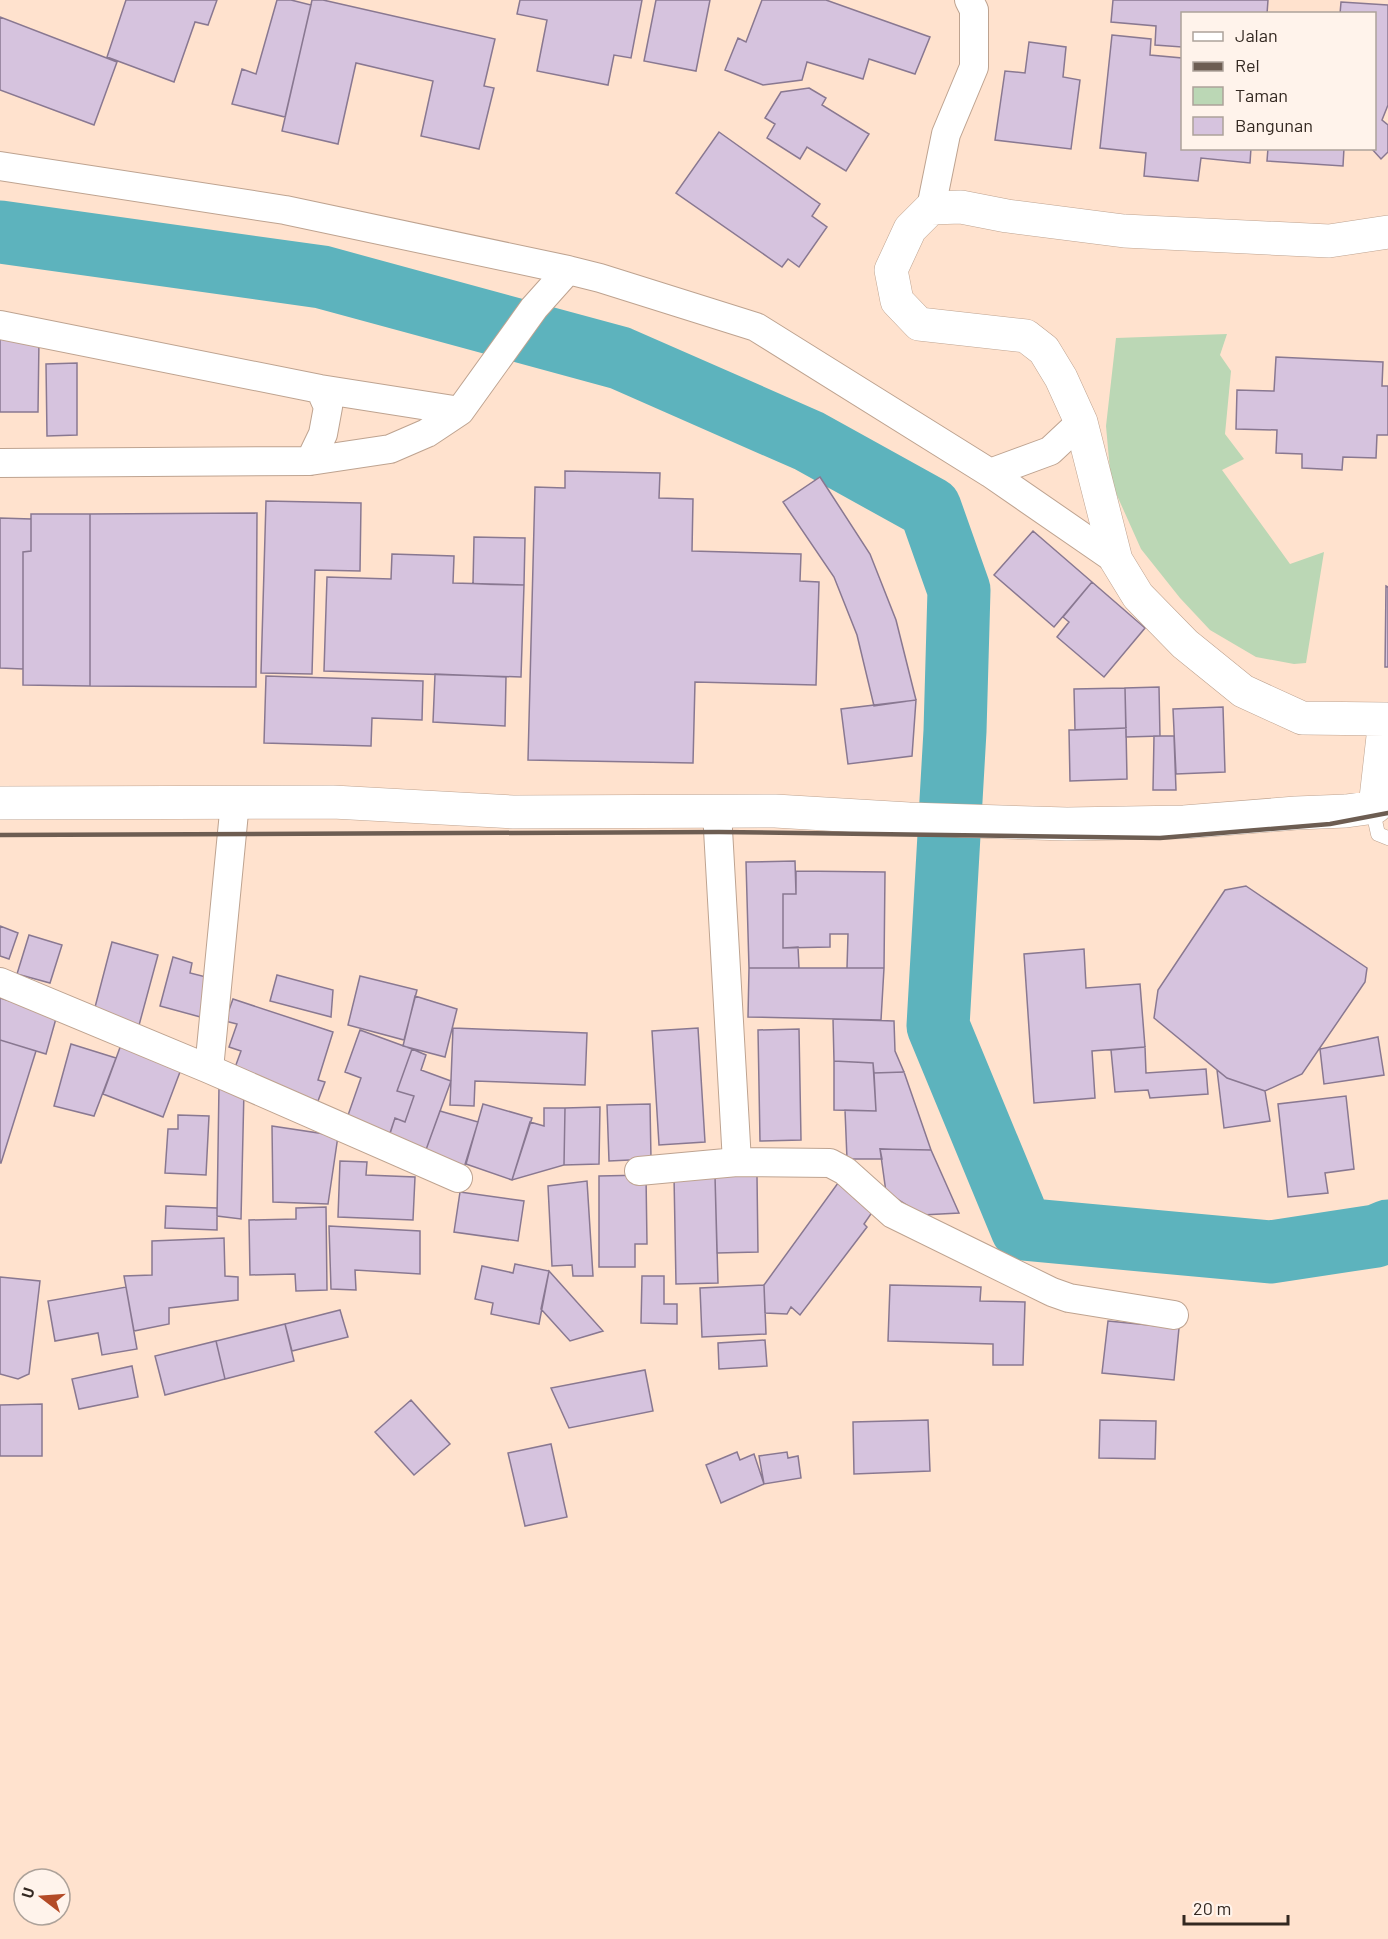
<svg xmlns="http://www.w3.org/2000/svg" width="1388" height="1939" font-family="Barlow,sans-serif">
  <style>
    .green { fill: #bbd7b5 }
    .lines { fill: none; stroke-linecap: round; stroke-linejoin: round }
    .river { stroke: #5db3bd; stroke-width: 63 }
    .building { fill: #d6c3de; stroke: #897891; stroke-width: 1.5 }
    .service-casing { stroke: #bea390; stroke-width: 15 }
    .minor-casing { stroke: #bea390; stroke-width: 30 }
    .secondary-casing { stroke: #bea390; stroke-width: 34 }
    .service { stroke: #fff; stroke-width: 14 }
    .minor { stroke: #fff; stroke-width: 28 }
    .secondary { stroke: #fff; stroke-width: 33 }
    .rail { stroke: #6d5d52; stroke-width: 4.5 }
  </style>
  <rect width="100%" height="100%" fill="#ffe2ce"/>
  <path class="green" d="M1227,334L1220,355L1231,371L1225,434L1244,459L1222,470L1290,564L1324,552L1306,663L1294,664L1256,657L1210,630L1180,598L1141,549L1111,482L1106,426L1116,338Z"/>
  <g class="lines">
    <path class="river" d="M0,232L322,277L620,358L809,441L930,508L959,590L955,731L938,1026L1022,1229L1270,1252L1376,1236L1388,1231"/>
  </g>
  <path class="building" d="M126,0H217L208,25L195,22L174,82L107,57Z
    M277,0H291L311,5L285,117L232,104L242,69L256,74Z
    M312,0H323L495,39L484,86L494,88L479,149L421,136L433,81L356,63L338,144L282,131Z
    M520,0H642L631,58L614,55L608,85L537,71L547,20L517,14Z
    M656,0H710L696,71L644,61Z
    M762,0H826L930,37L915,74L869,59L863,79L807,62L802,80L763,85L725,70L738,38L746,42Z
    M1113,0H1268L1267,14H1182V47L1155,45L1156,26L1111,22Z
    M1341,2L1388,5V105L1382,120L1388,125V152L1381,159L1371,148H1374V14H1340Z
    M0,17L117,62L94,125L0,90Z
    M1112,35L1151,39L1150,55L1182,58V148H1251L1250,163L1201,158L1198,181L1144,176L1146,153L1100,148Z
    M1029,42L1066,47L1063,77L1080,80L1071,149L995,140L1005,71L1025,73Z
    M809,88L826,98L822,105L869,134L846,171L807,147L800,159L767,138L775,124L765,118L781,92Z
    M719,132L820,204L812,216L827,227L799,267L788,259L782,267L676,193Z
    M1268,148H1344L1343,166L1267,161Z
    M0,339H39L38,412H0Z
    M1276,357L1383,362L1382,386H1388V435H1377L1376,458L1343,457L1342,470L1302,468V454L1276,453L1277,430L1236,429L1237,390L1274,391Z
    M77,363V435L47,436L46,364Z
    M565,471L660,473L659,498L693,499L692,551L801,554L800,581L819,582L816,685L695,682L693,763L528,760L535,487L565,488Z
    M820,477L870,554L896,620L916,700L874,706L857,635L834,577L783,502Z
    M266,501L361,503L360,571L315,570L312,674L261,673Z
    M257,513L256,687L90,686V514Z
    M31,514H90V686L23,685V552L31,551Z
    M0,518L31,519V551L23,552V669L0,668Z
    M1033,531L1092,582L1054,627L994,575Z
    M474,537L525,538L524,585L473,584Z
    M392,554L454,556L453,583L524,585L521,677L324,671L327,577L391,579Z
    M1092,582L1145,628L1104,677L1057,637L1069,622L1063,617Z
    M1386,586L1388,587V667H1385Z
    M435,674L506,677L505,726L433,722Z
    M266,676L423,681L422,720L372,718L371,746L264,743Z
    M1159,687L1160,736L1126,737L1125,688Z
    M1125,688L1126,728L1075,730L1074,689Z
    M916,700L912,756L848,764L841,709Z
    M1223,707L1225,772L1176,774L1173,709Z
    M1126,728L1127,779L1070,781L1069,730Z
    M1154,736H1174L1176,790H1153Z
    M795,861L796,894H783V948L798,947L799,968H749L746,862Z
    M796,871L885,872L884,968H847L848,934H830V947L783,948V894H796Z
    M1246,886L1367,968L1365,982L1302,1074L1265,1091L1227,1078L1154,1018L1158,990L1225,890Z
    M0,926L18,933L9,959L0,956Z
    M29,935L62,945L50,983L17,974Z
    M112,942L158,955L138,1029L94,1011Z
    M1084,949L1086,988L1140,984L1145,1047L1092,1051L1095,1098L1034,1103L1024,954Z
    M173,957L192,963L190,973L214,979L204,1018L160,1006Z
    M749,968H884L881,1020L748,1017Z
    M277,975L333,990L331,1017L270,1001Z
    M360,976L417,990L404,1040L348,1025Z
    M415,996L457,1009L445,1057L403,1046Z
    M0,998L57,1015L46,1054L0,1040Z
    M233,999L333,1032L318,1080L325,1082L318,1101L233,1073L241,1051L229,1047L237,1024L225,1021Z
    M833,1019L894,1021L895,1051L904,1072L874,1073L873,1063L834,1061Z
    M453,1028L587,1033L585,1085L475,1081L474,1106L450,1105Z
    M698,1028L705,1142L659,1145L652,1031Z
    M799,1029L801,1140L760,1141L758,1030Z
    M360,1030L412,1049L397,1091L414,1096L405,1122L395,1118L389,1136L346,1121L361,1078L345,1072Z
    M1378,1037L1384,1075L1324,1084L1320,1049Z
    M0,1040L36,1051L1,1163H0Z
    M122,1042L183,1064L163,1117L103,1094Z
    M71,1044L116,1058L94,1116L54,1106Z
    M1145,1047L1146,1073L1206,1069L1208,1094L1150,1098L1148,1090L1115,1092L1111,1050Z
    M412,1049L426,1055L421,1070L451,1081L423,1158L387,1143L395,1118L405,1122L414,1096L397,1091Z
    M834,1061L873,1063L876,1111L834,1110Z
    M1217,1070L1227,1078L1265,1091L1270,1121L1224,1128Z
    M904,1072L931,1150L880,1149L882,1159H847L845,1110L876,1111L874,1073Z
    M219,1086L244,1090L241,1219L217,1216Z
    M1346,1096L1354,1169L1325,1173L1328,1193L1288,1197L1278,1104Z
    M483,1104L532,1118L512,1180L466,1164Z
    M650,1104L651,1159L609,1161L607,1105Z
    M600,1107L599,1164L564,1165L565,1108Z
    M544,1108H565L564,1165L512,1180L530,1122L544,1126Z
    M440,1111L478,1122L463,1171L423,1158Z
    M178,1115L209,1116L206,1175L165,1173L168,1129H178Z
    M272,1126L338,1136L328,1204L273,1202Z
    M880,1149L931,1150L959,1213L922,1215L886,1192Z
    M340,1161L367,1162L366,1175L415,1177L413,1220L338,1217Z
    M646,1175L647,1244H635V1267H599V1176Z
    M674,1176H715L718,1283L676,1284Z
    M715,1176H757L758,1252L717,1253Z
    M587,1181L593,1276H573L572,1265L552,1266L548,1186Z
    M838,1183L873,1211L864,1224L867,1227L800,1315L791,1307L787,1314L765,1313L764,1285Z
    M460,1192L524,1201L518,1241L454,1232Z
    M166,1206L217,1208V1230L165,1228Z
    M326,1207L327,1290L296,1291L295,1274L250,1275L249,1220L296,1219V1208Z
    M329,1226L420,1231V1274L355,1270L356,1290L331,1289Z
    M224,1238L225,1276L238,1277V1300L169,1308V1324L134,1331L124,1276L152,1275V1241Z
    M515,1264L549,1271L539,1324L491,1314L493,1303L475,1299L482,1266L513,1273Z
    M549,1271L603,1331L570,1341L541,1309Z
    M642,1276H664V1304H677V1324L641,1323Z
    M0,1277L40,1281L29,1374L18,1379L0,1374Z
    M764,1285L766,1334L702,1337L700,1288Z
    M890,1285L981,1287L980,1301L1025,1302L1023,1365H993V1344L888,1341Z
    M126,1287L137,1349L102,1355L98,1333L55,1341L48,1301Z
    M340,1310L348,1337L292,1351L285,1324Z
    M1108,1321L1179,1328L1174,1380L1102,1373Z
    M285,1324L294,1361L225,1379L216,1341Z
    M765,1340L767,1366L719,1369L718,1343Z
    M216,1341L225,1379L165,1395L155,1356Z
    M132,1366L138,1397L79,1409L72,1379Z
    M645,1370L653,1411L569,1428L551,1388Z
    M411,1400L450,1444L414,1475L375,1432Z
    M42,1404V1456H0V1405Z
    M928,1420L930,1471L854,1474L853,1422Z
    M1100,1420L1156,1421L1155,1459L1099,1458Z
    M551,1444L567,1517L525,1526L508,1453Z
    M737,1452L740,1460L754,1454L764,1484L721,1503L706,1465Z
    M787,1452L788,1458L798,1456L801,1478L764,1484L759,1456Z"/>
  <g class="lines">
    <g class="service-casing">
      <path id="service" d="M1375,807L1374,816L1378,834L1388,838"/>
    </g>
    <g class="minor-casing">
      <path id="minor" d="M0,166L285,210L568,270
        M931,208L946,134L974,67V10L969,0
        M0,325L320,389L460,411
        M310,461L323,434L328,407L320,389
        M0,463L310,461L390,449L427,433L460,411L534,308L568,270L600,278L756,327L990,473L1116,560
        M990,473L1050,451L1081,422
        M717,812L737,1162
        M0,982L209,1069L458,1178
        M209,1069L235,802
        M639,1171L737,1162L830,1163L845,1171L893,1214L1052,1292L1069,1298L1174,1315"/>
    </g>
    <g class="secondary-casing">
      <path id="secondary" d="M0,803L333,802L513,812L775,811L909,819L1067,824L1184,822L1296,813L1346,811L1375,807L1385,719L1302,718L1243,691L1185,644L1138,596L1116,560L1081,422L1061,378L1044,350L1026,336L919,324L897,301L891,270L910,229L931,208L961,207L1007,216L1124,231L1329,241L1388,232"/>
    </g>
    <use href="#service" class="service"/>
    <use href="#minor" class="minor"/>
    <use href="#secondary" class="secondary"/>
    <path class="rail" d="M0,835L719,832L1160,838L1330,824L1388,813"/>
  </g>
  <rect x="1181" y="12" width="195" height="138" fill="#fff3eb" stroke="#ada29a" stroke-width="1.5"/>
  <rect x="1193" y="32" width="30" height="9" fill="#ffffff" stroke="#ada29a" stroke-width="1.5"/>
  <text x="1235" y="42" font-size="18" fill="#332821">Jalan</text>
  <rect x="1193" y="62" width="30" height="9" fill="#6d5d52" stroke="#ada29a" stroke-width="1.5"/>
  <text x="1235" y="72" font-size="18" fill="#332821">Rel</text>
  <rect x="1193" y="87" width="30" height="18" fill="#bbd7b5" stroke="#ada29a" stroke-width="1.5"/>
  <text x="1235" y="102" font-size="18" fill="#332821">Taman</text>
  <rect x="1193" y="117" width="30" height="18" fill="#d6c3de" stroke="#ada29a" stroke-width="1.5"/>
  <text x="1235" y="132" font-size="18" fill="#332821">Bangunan</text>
  <g transform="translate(42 1897) rotate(287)"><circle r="28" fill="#fff3eb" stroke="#ada29a" stroke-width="1.5"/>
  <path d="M0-4.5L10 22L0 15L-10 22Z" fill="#b34b27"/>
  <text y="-9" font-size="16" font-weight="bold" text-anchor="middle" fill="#332821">U</text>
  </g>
  <path d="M1184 1915v9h104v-9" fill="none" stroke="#332821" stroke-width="3"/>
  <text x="1193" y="1915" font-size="18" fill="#332821" stroke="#fff3eb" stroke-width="4.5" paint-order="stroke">20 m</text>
</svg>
